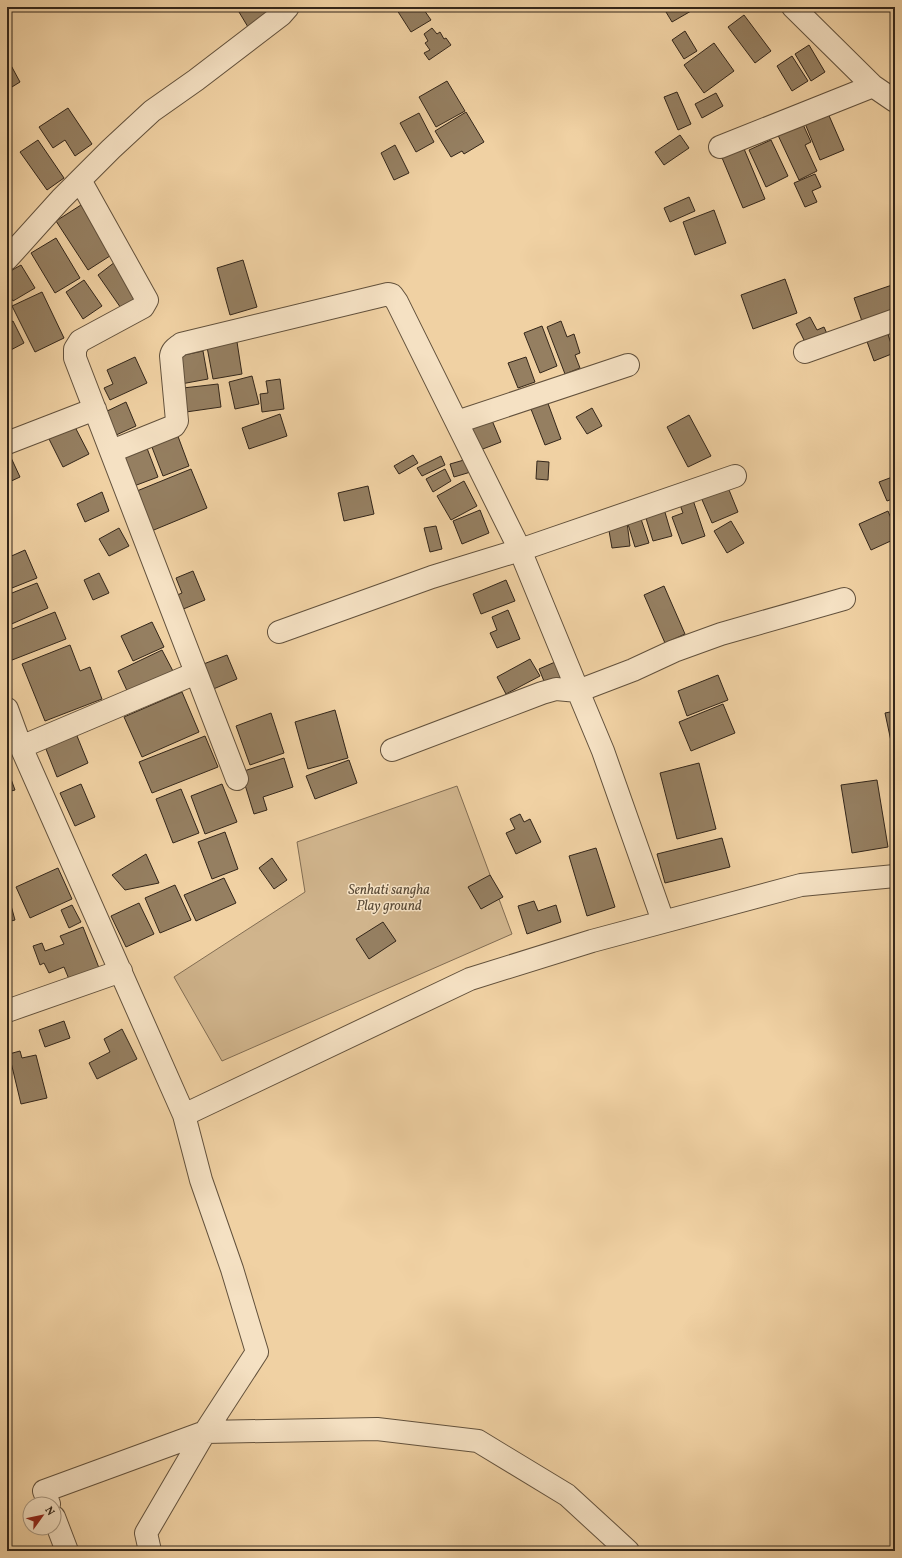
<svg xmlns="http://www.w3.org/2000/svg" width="902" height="1558" font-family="Vollkorn,serif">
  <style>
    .green { fill: #d0b48c; stroke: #826d53 }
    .building { fill: #957f61; stroke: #33261a }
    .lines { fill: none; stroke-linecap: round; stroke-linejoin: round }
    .minor-casing { stroke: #62513c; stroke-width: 24 }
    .minor { stroke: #f5e1c3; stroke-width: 22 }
    .labels { text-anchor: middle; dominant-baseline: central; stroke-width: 3; stroke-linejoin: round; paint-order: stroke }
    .park-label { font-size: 14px; font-style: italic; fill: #5a4a36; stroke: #f5e1c3 }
  </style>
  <rect width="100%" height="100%" fill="#f0d1a3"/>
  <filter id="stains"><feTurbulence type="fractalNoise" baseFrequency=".005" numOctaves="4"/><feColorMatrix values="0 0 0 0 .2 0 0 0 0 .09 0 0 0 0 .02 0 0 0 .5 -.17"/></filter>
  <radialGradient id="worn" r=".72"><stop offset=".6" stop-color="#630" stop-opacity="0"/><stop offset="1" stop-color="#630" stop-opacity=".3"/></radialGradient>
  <path class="green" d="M457,786L512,934L222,1061L174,977L305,892L297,842Z"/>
  <path class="building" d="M236,7H262L268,16L248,27Z
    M395,7H422L431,20L411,32Z
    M663,7H698L672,22Z
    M744,15L771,51L755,63L728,27Z
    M432,28L437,34L440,32L444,39L446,38L451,45L429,60L424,53L430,50L425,43L428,41L424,34Z
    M685,31L697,51L684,59L672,40Z
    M714,43L734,71L704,93L684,65Z
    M809,45L825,72L811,81L795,54Z
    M792,56L808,81L792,91L777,66Z
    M7,58L20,82L7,90Z
    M447,81L465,111L436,127L419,97Z
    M677,92L691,124L678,130L664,97Z
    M716,93L723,106L702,118L695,104Z
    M68,108L92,144L75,156L65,140L53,148L39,127Z
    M827,111L844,150L820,160L804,121Z
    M466,112L484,142L464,154L462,151L451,157L435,131Z
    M419,113L434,142L416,152L400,123Z
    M801,120L811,142L805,145L817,171L799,180L776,131Z
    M680,135L689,148L664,165L655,152Z
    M38,140L64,178L47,190L20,152Z
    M771,140L788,176L766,187L749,150Z
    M742,144L765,199L743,208L720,153Z
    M395,145L409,173L394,180L381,153Z
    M815,174L821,187L812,191L817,202L805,207L794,183Z
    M689,197L695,211L670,222L664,208Z
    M81,205L113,254L88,270L56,221Z
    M714,210L726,243L695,255L683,222Z
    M56,238L80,278L55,293L31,253Z
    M243,260L257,307L230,315L217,268Z
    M115,262L141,299L123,311L98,275Z
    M21,265L35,288L13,301L7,291V273Z
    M785,279L797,313L753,329L741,295Z
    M84,280L102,306L83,319L66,292Z
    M895,284V313L863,324L854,298Z
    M42,292L64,338L35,352L12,306Z
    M810,317L817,330L824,327L828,336L807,346L796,324Z
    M13,321L24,343L7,352V324Z
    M561,321L567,337L574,334L580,353L575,355L580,368L565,374L547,327Z
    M542,326L557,366L540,373L524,333Z
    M886,328L894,353L874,361L865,336Z
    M237,342L242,374L213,379L207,347Z
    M203,351L208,379L181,384L175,357Z
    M135,357L147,383L110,400L104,388L113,384L107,370Z
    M526,357L535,382L518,388L508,363Z
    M252,376L259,404L235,409L229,382Z
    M280,379L284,409L262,412L260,394L268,393L266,381Z
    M218,384L221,407L186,412L183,388Z
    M546,398L561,439L545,445L529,404Z
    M126,402L136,426L114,436L103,413Z
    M592,408L602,426L587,434L576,417Z
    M280,414L287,436L249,449L242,428Z
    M689,415L711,456L688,467L667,427Z
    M491,418L501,442L475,452L466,429Z
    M75,427L89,454L63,467L49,439Z
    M176,431L189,466L163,476L150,442Z
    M145,443L158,477L134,486L121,452Z
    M7,449L20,477L7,483Z
    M413,455L418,463L399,474L394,466Z
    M441,456L445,465L422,476L417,468Z
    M471,458L474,471L454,477L450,464Z
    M537,461L549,462L548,480L536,479Z
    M191,469L207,508L149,532L132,493Z
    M445,469L451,481L433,492L426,479Z
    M895,476V498L887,501L879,482Z
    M464,481L477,506L451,520L437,496Z
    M727,485L738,512L712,523L700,495Z
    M368,486L374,514L344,521L338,493Z
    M102,492L109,511L85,522L77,504Z
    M692,497L705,536L682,544L672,517L683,513L679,502Z
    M664,509L672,536L653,541L645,515Z
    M480,510L489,533L462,544L453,521Z
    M888,511L895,528V539L871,550L859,524Z
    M640,516L649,543L635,547L627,521Z
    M731,521L744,543L727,553L714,531Z
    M627,522L630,546L612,548L608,525Z
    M436,526L442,549L430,552L424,528Z
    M119,528L129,546L109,556L99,539Z
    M25,550L37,578L7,590V558Z
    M193,571L205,600L181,610L175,596L182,593L176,578Z
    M99,573L109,593L93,600L84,580Z
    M506,580L515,601L481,614L473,594Z
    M37,583L48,608L7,626V595Z
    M664,586L685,634L665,643L644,595Z
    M508,610L520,639L497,648L490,633L497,630L492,617Z
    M55,612L66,639L7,662V631Z
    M152,622L164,647L133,661L121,636Z
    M70,645L80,671L90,667L102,699L45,721L22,664Z
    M162,650L174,673L129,695L118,671Z
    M227,655L237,679L211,690L201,665Z
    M530,659L540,676L506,694L497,677Z
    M562,659L570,675L546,686L539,669Z
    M718,675L728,700L687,716L678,691Z
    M182,692L199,732L142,757L124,717Z
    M723,704L735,733L691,751L679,722Z
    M335,710L348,758L308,769L295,722Z
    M895,711V760L885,713Z
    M271,713L284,753L250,765L236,726Z
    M75,731L88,763L57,777L44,744Z
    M205,736L218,767L152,793L139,762Z
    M284,758L293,787L263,797L267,810L254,814L241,772Z
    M349,760L357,783L315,799L306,776Z
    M699,763L716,829L677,839L660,773Z
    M7,768L15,790L7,792Z
    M877,780L888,847L852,853L841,785Z
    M81,784L95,817L75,826L60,793Z
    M222,784L237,822L205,834L191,796Z
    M181,789L199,833L173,843L156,799Z
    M520,814L524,822L530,819L541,842L516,854L506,833L515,829L510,819Z
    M225,832L238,869L212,879L198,842Z
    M722,838L730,867L665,883L657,854Z
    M596,848L615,907L587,916L569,856Z
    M146,854L159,883L125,890L112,875Z
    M272,858L287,880L274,889L259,868Z
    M58,868L72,899L30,918L16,887Z
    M490,875L503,897L481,909L468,887Z
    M224,878L236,903L196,921L184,895Z
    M175,885L191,920L160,933L145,898Z
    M7,891L15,920L7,922Z
    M534,901L538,911L556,905L561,922L527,934L518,906Z
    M139,903L154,934L126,947L111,916Z
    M72,905L81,922L69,928L61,910Z
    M383,922L396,941L369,959L356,939Z
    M83,927L101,973L71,984L64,967L49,973L44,963L40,965L33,946L42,943L45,951L64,944L60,936Z
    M64,1021L70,1038L45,1047L39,1030Z
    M122,1029L137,1059L97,1079L89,1063L110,1052L104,1039Z
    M20,1051L22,1058L36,1055L47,1098L21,1104L9,1054Z"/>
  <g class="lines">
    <g class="minor-casing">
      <path id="minor" d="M793,7L873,86L895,101
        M720,147L873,86
        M80,180L147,300L143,307L80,341L75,349V358L237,779
        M7,259L61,199L111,149L152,111L196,80L281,15L288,7
        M805,352L895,320
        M457,422L628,365
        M7,443L95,409
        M112,451L174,426L177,421L171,356C172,350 176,348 181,344L388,294L392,295L397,302L520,550L735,476
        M279,632L432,577L520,550L578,691L633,670L674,651L721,634L844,599
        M7,709L21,747L184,1115L201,1180L232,1269L257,1352L205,1432L146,1533L150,1551
        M21,747L196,673
        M392,750L542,693L556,689L578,691L603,751L663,921
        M7,1011L121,971
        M184,1115L470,979L592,941L801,885L895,876
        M49,1504L44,1491L205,1432L377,1429L478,1441L567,1495L628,1551
        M54,1517L67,1551"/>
    </g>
    <use href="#minor" class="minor"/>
  </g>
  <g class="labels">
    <g class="park-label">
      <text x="389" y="890">Senhati sangha<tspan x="389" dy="16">Play ground</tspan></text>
    </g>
  </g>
  <rect width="902" height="1558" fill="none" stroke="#f0d1a3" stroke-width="24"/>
  <rect x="8" y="8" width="886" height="1542" fill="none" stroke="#33261a" stroke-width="2"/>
  <rect x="12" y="12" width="878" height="1534" fill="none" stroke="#33261a"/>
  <g transform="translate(42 1516) rotate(57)"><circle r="19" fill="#f5e1c3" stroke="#a7967f"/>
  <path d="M0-3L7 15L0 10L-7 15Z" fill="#8f2418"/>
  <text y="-6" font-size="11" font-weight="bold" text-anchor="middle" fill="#33261a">N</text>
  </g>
  <rect width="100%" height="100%" filter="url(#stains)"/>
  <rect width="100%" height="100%" fill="url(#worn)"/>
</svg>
